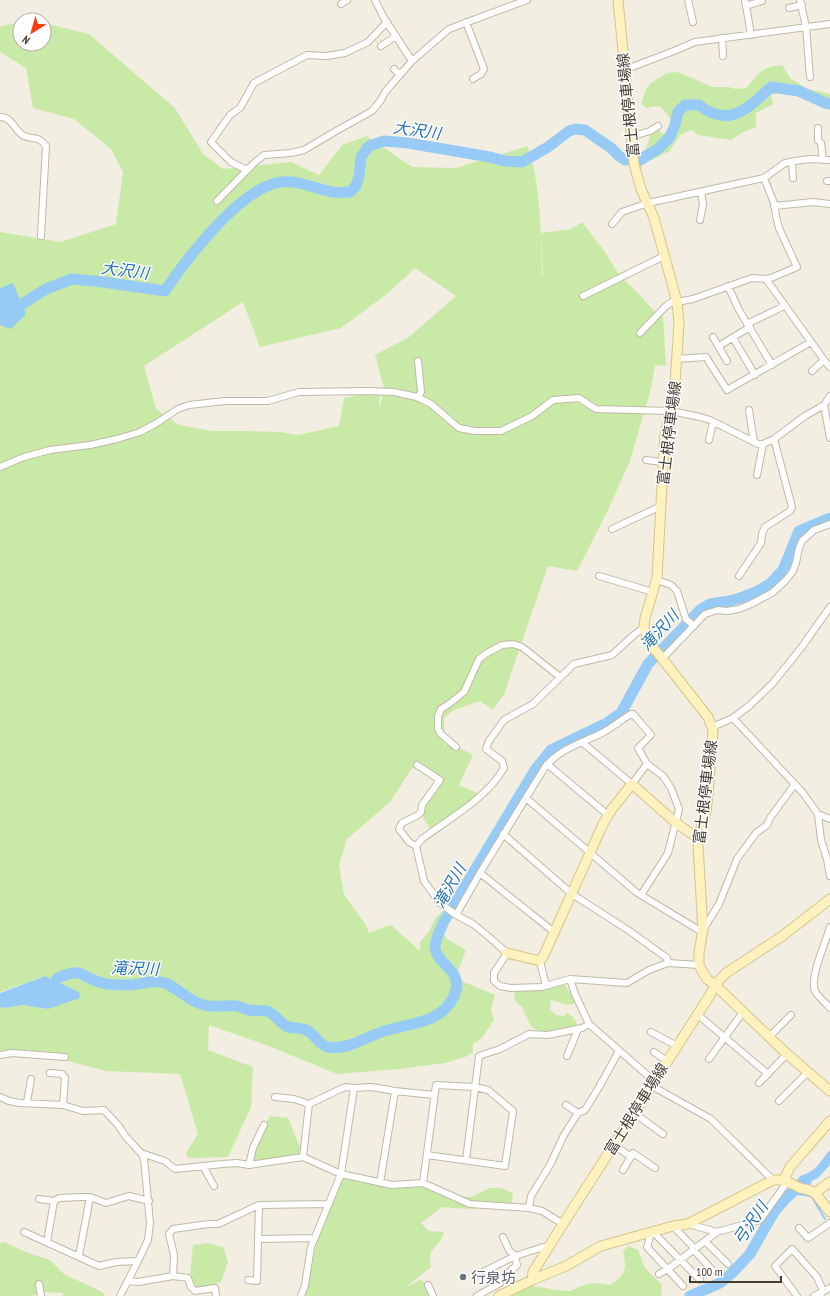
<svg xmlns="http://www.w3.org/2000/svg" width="830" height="1296" font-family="'PT Sans Narrow','Noto Sans JP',sans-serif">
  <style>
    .green { fill: #c9eaa6; fill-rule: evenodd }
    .water { fill: #97cbf5 }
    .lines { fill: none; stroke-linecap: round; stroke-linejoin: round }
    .stream { stroke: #97cbf5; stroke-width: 2 }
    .river { stroke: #97cbf5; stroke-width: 11 }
    .street-casing { stroke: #c0b9a6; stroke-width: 8 }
    .secondary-casing { stroke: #d5c58d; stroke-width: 11 }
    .street { stroke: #fff; stroke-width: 6 }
    .secondary { stroke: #fff2be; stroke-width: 9 }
    .worship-dot { fill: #6b7280; stroke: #fff; stroke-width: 1.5 }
    .labels { text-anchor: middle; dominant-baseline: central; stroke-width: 3; stroke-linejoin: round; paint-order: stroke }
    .street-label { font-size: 15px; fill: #433d32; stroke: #fff }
    .worship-label { font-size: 15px; fill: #5b616d; stroke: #fff; text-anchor: start }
    .water-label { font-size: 16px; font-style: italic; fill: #2573b6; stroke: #fff }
  </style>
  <rect width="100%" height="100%" fill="#f2eee1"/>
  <path class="green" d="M20,23V44H44V23L89,34L175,108L203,154L223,169L291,162L319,175L342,145L367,136L412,167L456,168L528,146C541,188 541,234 542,277H543L541,233L571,229L582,222L605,252L619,275L638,293L654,311L663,317L666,366L655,365L651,388L630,461L607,512L577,571L548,566L504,694L493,710L480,701L454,710L444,718L445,746L449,742L473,755L459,785L481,795L431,830L422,816L423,808L438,782L433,771L412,768L390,802L347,839L339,865L344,895L366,925L369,933L391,925L420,951V942L429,932L435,918L443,911L450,914L444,934L447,939L466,950L458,971L462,981L495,995L491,1010L494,1020L482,1038L473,1044V1052L465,1057L445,1063L399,1069L337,1074L266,1045L209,1025L208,1050L253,1067L251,1107L228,1157L201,1158H188L186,1153L198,1134L180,1074L106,1071L34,1052L6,1050L0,1052V1007L5,1008L23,1005L48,1009L45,976L0,992V232L61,242L116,224L123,172L111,149L74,119L33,108L26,68L0,52V27L5,25ZM415,268L456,296L409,337L375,355L384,388L379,410L380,391L344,398L339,426L298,435L280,432L248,431H212L179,425L156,409L144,366L243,302L260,347L341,328L387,294Z
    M782,65L791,79L808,89L830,94V107L784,92L771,95L773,104L756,113V127L743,132L731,140L699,135L692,130L680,135L670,151L643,164L640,170L632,159L646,149L651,133L655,128L663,134L671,128L670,118L661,107L657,106L646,108L641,103L647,88L651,83L667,73L678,72L712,87H728L736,89L746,88C759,73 761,67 782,65Z
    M556,984H565L568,990L579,1000C571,1009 561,1002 551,1000L550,1010L556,1015L564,1016L567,1013C573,1016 576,1019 577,1027L540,1033L530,1025L522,1007L516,1002L514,994L517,989Z
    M270,1116L288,1118L300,1147L298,1158L253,1161L264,1127Z
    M342,1175L380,1183L423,1186L451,1197H471L490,1188H501L513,1193L511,1206L466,1209L442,1207L421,1223L429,1231L444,1232C439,1249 426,1247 431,1267L406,1287L422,1279L430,1296H304L317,1242Z
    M4,1242L26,1252L50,1260L64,1274L102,1292L105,1296H63V1293L46,1292L31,1296H0V1243Z
    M207,1243L223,1247L228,1262L221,1282L197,1291L190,1276L193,1245Z
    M628,1246L638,1250L645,1268L662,1285L661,1296H507L504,1289L533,1286L556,1290L570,1291L581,1286L593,1283L610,1285C626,1274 627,1270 623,1251Z"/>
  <path class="water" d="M13,283L26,314L11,329L0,325V288Z
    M45,976L79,992L80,998L48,1009L23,1005L5,1008L0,1007V993Z
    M830,1150V1165L818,1178L801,1186L795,1184L800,1176C818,1171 819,1162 830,1150Z"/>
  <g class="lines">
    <path class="stream" d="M794,1192C799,1196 807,1194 812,1197L825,1219"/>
    <path class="river" d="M0,316L14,311L24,303L46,289L72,279L103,282L165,291C187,258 241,187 281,182C299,180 315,189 332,192C338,193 344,192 350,192L356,186L359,176L361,157L369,146L384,141L408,143L490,157L505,161L522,162L548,147L569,131L576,129L585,130L611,148L619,156L625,160H640L659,148L670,137L675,125L678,112L685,105H699C729,129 748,108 771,87L799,91L825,103L830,104
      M57,978C84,967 78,976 102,983C110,985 120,985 129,985C140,985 153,979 165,983C178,988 188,1001 204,1005C215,1008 226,1005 237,1006C241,1007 245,1009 248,1010C254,1011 261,1010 267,1011C274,1013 279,1022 286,1026C292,1029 300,1027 306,1030C314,1033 319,1045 327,1047C348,1051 368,1035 388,1030C410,1023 441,1023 453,998C467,971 437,966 435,948C435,939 440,931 443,923L535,770L551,750L607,723L621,713L648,664L700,610L710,604L730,601L743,597L756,592L770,584L783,570L799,531L830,518
      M690,1296L720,1283L733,1272L750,1254L774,1212L787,1197L806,1181"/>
    <g class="street-casing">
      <path id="street" d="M375,0L384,18L412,61
        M688,0L693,22
        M745,0L751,35
        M800,0L806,27L810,77
        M341,4L347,0
        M746,6L762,1
        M789,8L802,5
        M466,22L484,69L481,74L473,79
        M722,38L723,56
        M381,46L396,36
        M394,69L400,75
        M624,70L674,51L695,42L830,24
        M0,117C13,117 14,131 24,136C33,140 38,135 46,146L41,236
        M818,128V140L821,143L823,160
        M630,137L650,131L658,126
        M792,162L793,178
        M247,170L231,162L211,142L230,115L240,108L254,83L307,55L327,56L345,53L368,42L387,22
        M827,181H830
        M217,201L254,163L264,155L291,153L304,150L336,131L372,111L381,100L385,92L412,61L449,29L527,0
        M774,206L813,202L830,204
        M700,220L703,204L701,192
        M612,224L622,212L648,203L764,178L785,163L795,161L810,159L830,160
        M766,279L824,360L830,367
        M728,286L739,310L772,365
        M583,296L664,256
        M677,302L693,299L752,278L766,279L771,278L797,267L779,228L776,216L774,203L764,178
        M747,324L782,307
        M640,333L665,307L676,299
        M713,337L727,361
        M733,338L755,375
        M719,346L750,327
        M676,359L706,357L727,390L811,342
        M812,371L824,360
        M418,398L421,392L418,361
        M824,405L830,438
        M749,410L754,442
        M709,440L713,422
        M646,460L663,462
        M0,467L24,457L50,450L90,445L117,439L140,432L155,424L178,409L189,405L225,401H268L299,392L368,391L394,392L417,397L431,404L459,428L475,431H501L532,416L553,400L579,398L596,409L671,411L700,417L710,420L758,444H763L774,439L805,416L824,405L830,396
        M757,475L763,444
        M612,529L661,506
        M599,576L653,592
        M739,576L761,543L762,534L765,527L790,511L792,507L774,439
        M657,580L671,585L677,591L686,619L694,626
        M644,628L635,634L612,655L574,664L533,704L504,720L489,741L486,749L502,761L504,768C486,799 450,818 422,839L416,846L424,881L440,903L456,915L473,924L489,937L507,953L494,973V981L500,986L511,988L542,987L570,979L627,983L649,970L668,963L699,965
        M662,659L705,614L718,610L727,611L739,609L751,604L772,593L786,580L793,571L796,563L799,548L802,541L814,530L830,524
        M733,718L803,793L818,814L830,819
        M712,727L733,718L749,706L772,684L801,648L830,607
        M456,747L441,734L438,729V716L441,709L449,704L464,692L479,659L487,653L502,645L513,644L522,647L560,677
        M547,764L608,815
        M526,798L636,892L702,932
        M818,814L821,840L827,859L830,876
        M503,834L572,894L628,930L667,958L668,963
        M416,846L409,842L399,829L402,823L418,815L421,812L422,805L440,780L417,765
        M480,873L554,932
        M641,895L668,853L679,809L671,788L663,776L647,764
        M456,915L480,873L545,767C559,749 582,743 602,733C612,728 621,720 631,714H633L651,735L638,748L647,764L632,784L583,743
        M830,927C826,942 809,978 815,991C818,997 826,1003 830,1008
        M703,930L719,904L737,859L756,833L767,825L770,818L795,784
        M540,961L546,986
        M570,979L575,994L589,1024L654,1081
        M697,1014L768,1074
        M651,1032L677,1046
        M769,1037L791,1015
        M654,1052L667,1061
        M0,1055L12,1053L65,1057
        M567,1056L578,1029
        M709,1059L743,1012
        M50,1073L62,1074L65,1078L63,1105
        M759,1083L787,1054
        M652,1086L711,1119L773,1180
        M0,1097L9,1101L20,1103L63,1105L83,1111L104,1110L118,1125L126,1137L141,1153L144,1158L150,1223L148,1240L138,1261L120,1296
        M275,1097L294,1099L309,1104L345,1087L354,1088L371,1087L395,1091L434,1095
        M779,1101L808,1072
        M27,1102L31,1079
        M309,1104L303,1157L341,1174L392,1185L423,1183L470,1204L529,1208L542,1211L563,1224
        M566,1105L578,1113L585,1110L598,1089L619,1051
        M634,1113L663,1134
        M614,1145L631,1157
        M141,1153L165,1161L175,1169L223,1164L237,1163L249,1165L303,1157
        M466,1160L479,1056L500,1049L529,1034L548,1035L582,1028L589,1024
        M249,1165L253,1148L264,1125
        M203,1166L214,1186
        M623,1170L633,1153L655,1168
        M380,1183L395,1091
        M423,1183L436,1085L475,1087L488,1090L513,1111L505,1166L427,1155
        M39,1199L54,1201L59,1198L81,1197H90L106,1203L129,1196L149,1201
        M529,1208L531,1196L550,1165L564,1135L578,1113
        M688,1224L717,1232L760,1220L788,1181
        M673,1226L695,1249
        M799,1228L808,1238L830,1223
        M24,1232L99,1266L116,1262L138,1261
        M653,1232L700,1280
        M651,1233L647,1247L683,1286
        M258,1239L315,1238
        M47,1242L54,1201
        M706,1242L728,1264
        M694,1250L712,1270
        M79,1256L90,1197
        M485,1271L515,1256L509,1250L503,1237
        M659,1274L668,1269L717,1232
        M173,1276L188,1278L191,1287L195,1291L215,1288L216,1296
        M248,1280L257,1281L259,1205
        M128,1281L138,1282L173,1276L174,1255L169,1234L173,1229L209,1224H218L259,1205L329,1204
        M39,1284L41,1296
        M428,1285L433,1296
        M301,1296L305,1285L311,1247L341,1174L354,1088
        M477,1296L500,1283L502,1279L517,1265L515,1256L550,1245
        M797,1296L775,1266L792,1249L817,1277L823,1291L820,1296
        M814,1296L830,1288"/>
    </g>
    <g class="secondary-casing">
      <path id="secondary" d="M830,899L781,937L726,973L715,985L787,1054L830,1091
        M507,953L540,961L544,955L603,824L612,809L632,784L676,823L698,838
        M784,1180L790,1167L830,1121
        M815,1193L830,1182
        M532,1280L566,1266L601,1246L673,1226L688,1224L773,1180H784L800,1188L809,1190L815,1193L830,1212
        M499,1296L532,1280L533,1272L563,1224L710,995L715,985L707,979L702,971L699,965V952L703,930L698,846V838L706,812L708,795L713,730L708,717L649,642L644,628L645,618L657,578L664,448L665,435L674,399L679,323L677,302L654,218L641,189L634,164L618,0"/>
    </g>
    <use href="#street" class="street"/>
    <use href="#secondary" class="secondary"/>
  </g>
  <circle class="worship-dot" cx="463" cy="1277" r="4"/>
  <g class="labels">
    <g class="street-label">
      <text transform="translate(628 105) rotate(-96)">富士根停車場線</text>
      <text transform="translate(669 433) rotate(-83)">富士根停車場線</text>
      <text transform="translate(705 792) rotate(-83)">富士根停車場線</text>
      <text transform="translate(636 1109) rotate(-58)">富士根停車場線</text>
    </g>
    <g class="worship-label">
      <text x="471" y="1277">行泉坊</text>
    </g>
    <g class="water-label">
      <text transform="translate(417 130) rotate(8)">大沢川</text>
      <text transform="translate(125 270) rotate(7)">大沢川</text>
      <text transform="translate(659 630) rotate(-47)">滝沢川</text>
      <text transform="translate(449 886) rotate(-60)">滝沢川</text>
      <text transform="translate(135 968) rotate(2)">滝沢川</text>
      <text transform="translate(750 1223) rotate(-56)">弓沢川</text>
    </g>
  </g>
  <g transform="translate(32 32) rotate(217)"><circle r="19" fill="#ffffff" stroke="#b4b1ad"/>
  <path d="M0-3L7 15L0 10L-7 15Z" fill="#ff380b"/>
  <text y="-6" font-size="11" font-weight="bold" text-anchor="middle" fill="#433d32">N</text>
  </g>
  <path d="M690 1276v6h91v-6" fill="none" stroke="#433d32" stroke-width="2"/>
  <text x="696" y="1276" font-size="12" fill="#433d32" stroke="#ffffff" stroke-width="3" paint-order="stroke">100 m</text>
</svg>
